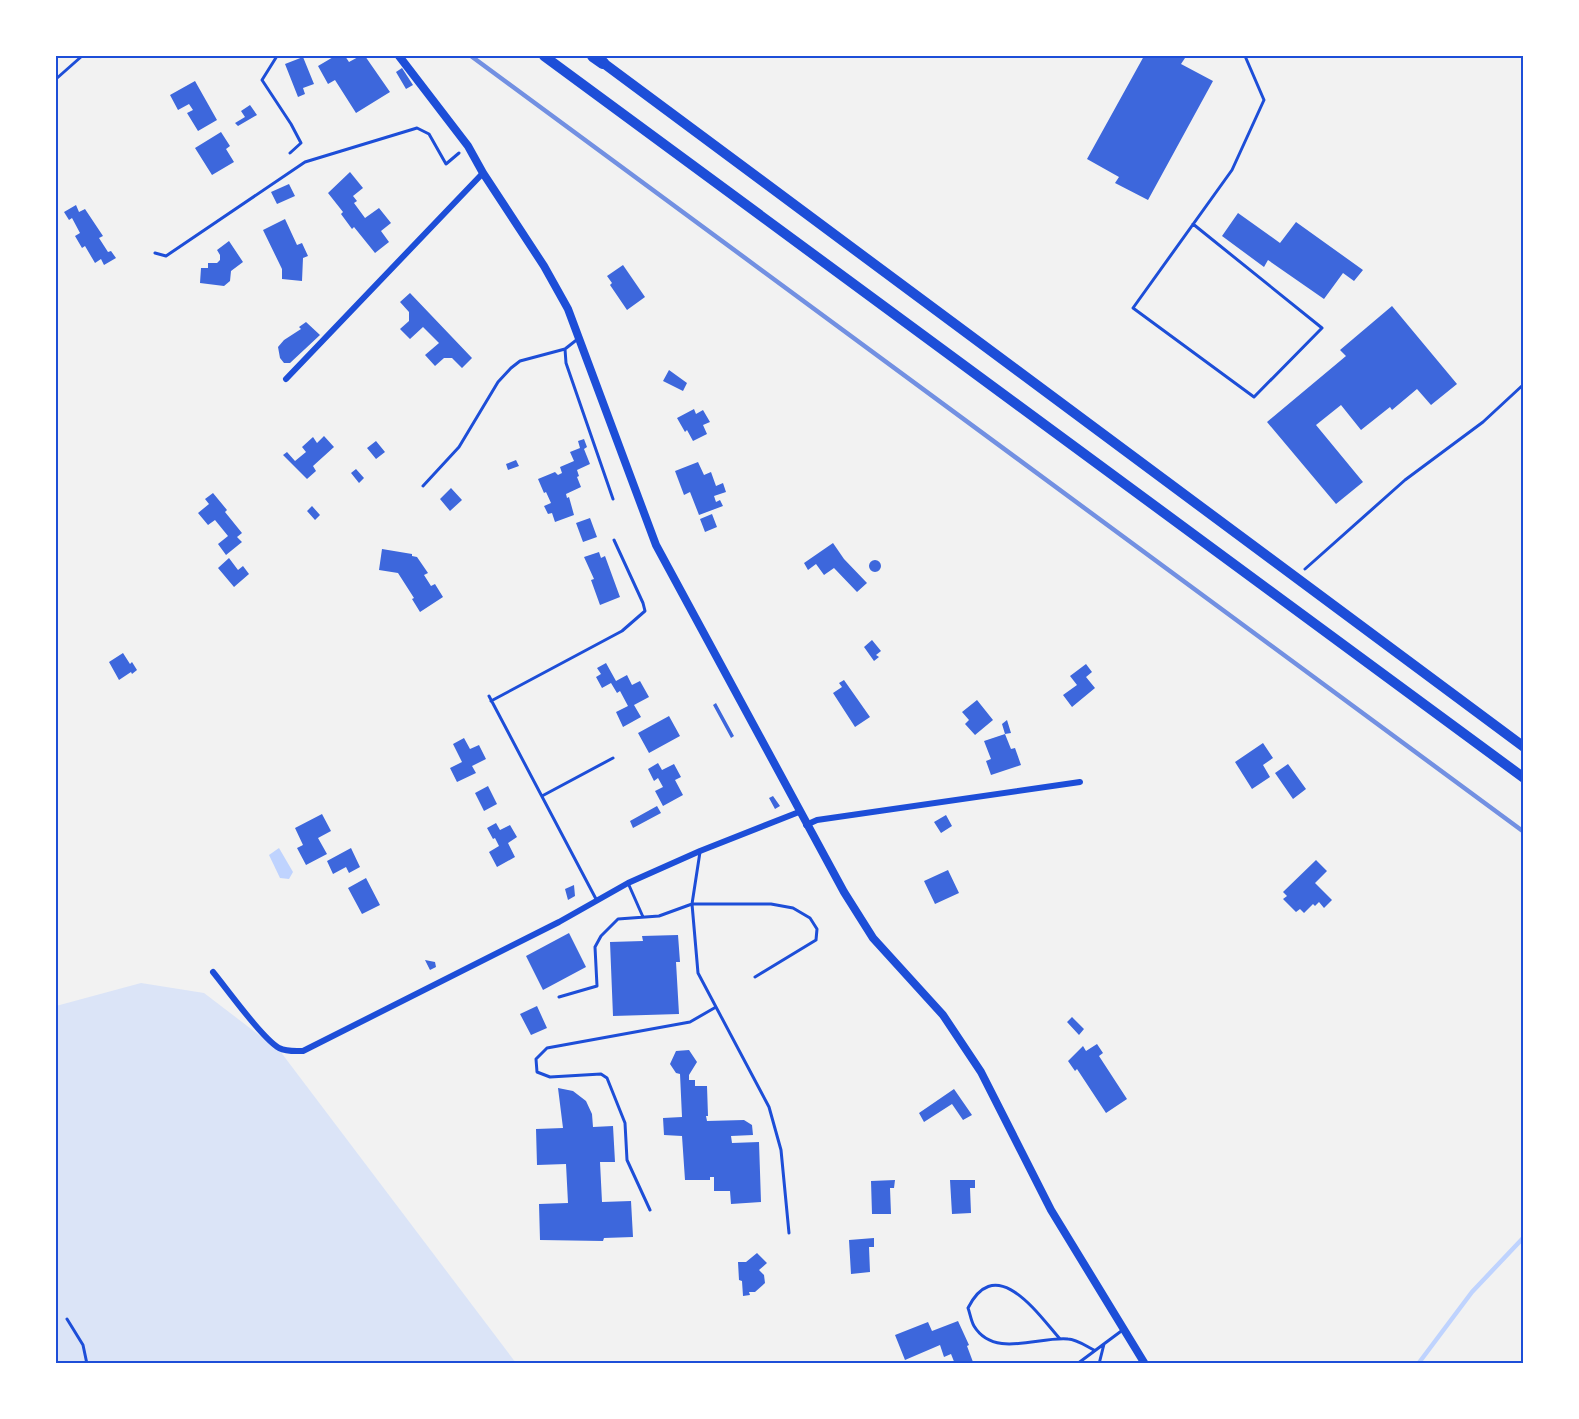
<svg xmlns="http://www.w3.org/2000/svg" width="1579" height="1419" font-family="'Nunito Sans',sans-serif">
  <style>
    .green { fill: #dbe4f7 }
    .water { fill: #bfd3fe }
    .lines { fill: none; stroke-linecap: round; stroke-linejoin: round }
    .stream { stroke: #bfd3fe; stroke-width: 4.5 }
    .building { fill: #3d67dc }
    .path { stroke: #1d4ed8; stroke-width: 3 }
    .service { stroke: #1d4ed8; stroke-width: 3 }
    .minor { stroke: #1d4ed8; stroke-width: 6 }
    .tertiary { stroke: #1d4ed8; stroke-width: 8 }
    .trunk { stroke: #1d4ed8; stroke-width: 10 }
    .motorway { stroke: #1d4ed8; stroke-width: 12 }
    .rail { stroke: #7290e2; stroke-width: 4.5 }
    .neatline { fill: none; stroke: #1d4ed8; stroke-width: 2 }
  </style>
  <rect width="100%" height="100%" fill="#f2f2f2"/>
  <path class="green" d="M141,983L204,993L280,1051L516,1363L56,1364V1006Z"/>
  <path class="water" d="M279,848L293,872L289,879L280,878L269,855Z"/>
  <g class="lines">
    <path class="stream" d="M1418,1364L1472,1292L1524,1237"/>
  </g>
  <path class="building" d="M335,56H345L349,62L360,56H365L390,92L356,113L335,80L328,84L318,66Z
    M1144,56H1181L1185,58L1181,64L1213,81L1148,200L1115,183L1119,177L1087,159Z
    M303,57L314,84L303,88L305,94L298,97L285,64Z
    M402,68L413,85L406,89L396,72Z
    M195,81L217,120L198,131L187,113L193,110L189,104L178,110L170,95Z
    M250,105L257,115L238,126L235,123L245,117L241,111Z
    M221,132L230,146L226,149L234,162L212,175L195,148Z
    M350,172L363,188L353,196L357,201L354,203L365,218L379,208L391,223L381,231L389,242L375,253L354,227L352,229L341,214L343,212L328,193Z
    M289,184L295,196L277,204L271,192Z
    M76,205L79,212L85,209L103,236L99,238L108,252L111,251L116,258L104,265L101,259L95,263L85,246L82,248L75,236L80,233L72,218L69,220L64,212Z
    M1238,213L1280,243L1296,222L1363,270L1354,281L1343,273L1324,299L1268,260L1264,267L1222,236Z
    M285,219L297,245L302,243L308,256L303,258L302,281L282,279V269L263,230Z
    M229,241L243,262L231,271L230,281L224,286L200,283L201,268H208V263H217L220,260V255L217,250Z
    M623,265L645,297L627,310L610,285L612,283L607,276Z
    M410,293L472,358L462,368L452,358H444L435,366L425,355L439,343L423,327L410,339L400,329L409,321V312L400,302Z
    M1392,306L1457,384L1431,405L1417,389L1392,410L1390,407L1361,430L1341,405L1316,425L1363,482L1336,504L1267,422L1346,356L1340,350Z
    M306,322L320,335L290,363H284L280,358L278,347L284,340L301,329L299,327Z
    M669,370L687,383L683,391L663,381Z
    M694,409L696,414L703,410L710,422L703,425L707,434L693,441L687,430L685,432L677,418Z
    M324,436L334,447L313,466L316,471L307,479L283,455L287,452L295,461L306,452L302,447L313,437L317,443Z
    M584,439L587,447L584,449L590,464L577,470L579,476L577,477L581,487L566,494L567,498L569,497L574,515L555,522L552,513L548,514L544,506L551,503L546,492L544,493L538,479L555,472L558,475L562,473L560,467L574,461L570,452L580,448L578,441Z
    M376,441L385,452L376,459L367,448Z
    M516,460L519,466L508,470L506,464Z
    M698,462L704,475L711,472L716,486L723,483L726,492L714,496L716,502L720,500L723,506L699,515L690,492L684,495L675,471Z
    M356,469L364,478L359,483L351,473Z
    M451,488L462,500L450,511L440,499Z
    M213,493L227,510L225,512L242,533L237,537L242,542L226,555L218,544L228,536L215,520L208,525L198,513L209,504L205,499Z
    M312,506L320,515L315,520L307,511Z
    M712,514L717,527L705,532L700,519Z
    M590,518L597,537L583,542L576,523Z
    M833,543L844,559L867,583L857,592L834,568L824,575L816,564L808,570L804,563Z
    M382,549L412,554V556L417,557L428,573L424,575L431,586L435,584L443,597L420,612L412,599L414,598L398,573L379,570Z
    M599,552L601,558L605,556L620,597L600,605L591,580L594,579L584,557Z
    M229,558L238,570L243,566L249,574L234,587L218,568Z
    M869 566a6 6 0 1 1 12 0a6 6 0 1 1-12 0Z
    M872,640L881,651L876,655L879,657L874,661L864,647Z
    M123,653L130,664L132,662L137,670L132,674L131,672L119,680L109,662Z
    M606,663L616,681L627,675L632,685L640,681L649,697L634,705L641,717L623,727L616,712L628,706L620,691L617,693L611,683L602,688L596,677L601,674L597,668Z
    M1086,664L1092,672L1086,677L1095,688L1072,707L1063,695L1077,685L1070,676Z
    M844,680L870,717L855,727L833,693L842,687L839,683Z
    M977,700L993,720L975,735L965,724L969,720L962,712Z
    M716,703L734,736L731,738L713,705Z
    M669,716L680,736L649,753L638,733Z
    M1007,720L1011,733L1005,734L1002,724Z
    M1005,734L1011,749L1015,748L1021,765L991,775L986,761L991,759L984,741Z
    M464,738L470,749L479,745L486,759L472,766L476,773L457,782L450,768L462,762L453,744Z
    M1263,743L1273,758L1263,765L1270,777L1252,789L1235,762Z
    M658,763L662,770L674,764L681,777L675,780L683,795L663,806L655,791L663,787L658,778L654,781L648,769Z
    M1288,764L1306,789L1293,799L1275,773Z
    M488,786L497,804L484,811L475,793Z
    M773,796L780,806L775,809L769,798Z
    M657,806L661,813L633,828L630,821Z
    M322,814L331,831L318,838L327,854L306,865L297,848L303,845L295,828Z
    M946,815L952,826L941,833L934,822Z
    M496,823L500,830L510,825L517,837L508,843L515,857L497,867L489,852L499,846L495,838L493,839L487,828Z
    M351,848L360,867L349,873L346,867L333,874L327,861Z
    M1316,860L1327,871L1315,883L1332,900L1324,908L1319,902L1315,906L1313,904L1304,913L1300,909L1296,912L1283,899L1287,896L1283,892Z
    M948,870L959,893L935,904L924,881Z
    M366,878L380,905L362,914L348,888Z
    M574,885L575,896L568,900L565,889Z
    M569,933L586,967L543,990L526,956Z
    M678,935L680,962H676L679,1014L613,1016L610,942L643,941L642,936Z
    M425,960L435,962L436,967L430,970Z
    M537,1006L547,1028L531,1035L520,1014Z
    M1072,1017L1084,1029L1079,1035L1067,1022Z
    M1097,1044L1103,1053L1099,1056L1127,1099L1106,1113L1077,1069L1075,1071L1068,1061L1083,1046L1086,1051Z
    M689,1050L697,1062L689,1075V1080H695V1086H707L708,1116H706L707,1121L744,1120L752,1125L753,1135L731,1136L732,1143L759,1142L761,1202L731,1204L730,1191H714V1177H710V1180H685L682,1136L664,1135L663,1118L682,1117L680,1074L676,1073L670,1064L676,1051Z
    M558,1088L573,1091L586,1101L592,1114L593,1127L613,1126L615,1162H600L602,1202L631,1201L633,1237L604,1238L603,1241L540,1240L539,1204L568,1203L566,1164L537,1165L536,1129L563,1128Z
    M954,1089L972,1115L963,1120L952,1104L924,1122L919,1113Z
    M895,1180L894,1188H890L891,1214H872L871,1181Z
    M950,1180H975V1188H970L971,1213L952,1214Z
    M874,1238V1247H869L870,1272L851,1274L849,1240Z
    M757,1253L767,1263L759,1270L764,1275L765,1283L755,1292H749L750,1295L743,1296L742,1281L739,1280L738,1262H746Z
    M958,1321L969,1345L967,1346L973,1362L977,1361L978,1364H955L951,1354L944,1357L940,1345L905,1360L895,1335L928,1322L932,1331Z"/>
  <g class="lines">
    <path class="path" d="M277,56L262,80L291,124L301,143L290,153
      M56,79L82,56
      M155,253L166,256L305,162L417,128L429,134L446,164L459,153
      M1305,569L1405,480L1483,422L1524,384
      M67,1319L83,1345L87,1364"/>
    <path class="service" d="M1193,224L1322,328L1254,397L1133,308L1232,170L1264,100L1245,56
      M565,349L566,363L613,499
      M423,486L459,447L498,382L511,368L520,361L565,349L579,338
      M489,696L596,899
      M491,701L622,631L645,611L643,603L614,540
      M542,796L613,758
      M700,852L692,904L698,973L769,1107L781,1150L789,1233
      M628,883L643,917
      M559,997L597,986L595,947L601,936L618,919L659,916L692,904H771L793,908L810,918L817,929L816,940L755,977
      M650,1210L627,1160L625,1123L607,1078L601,1074L550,1077L537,1072L536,1059L547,1048L690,1022L716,1007
      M1060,1339C1038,1314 996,1252 968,1308C970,1313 971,1321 974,1326C994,1359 1039,1336 1068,1339C1076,1339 1086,1346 1094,1350
      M1077,1364L1124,1329
      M1099,1364L1104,1344"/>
    <path class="minor" d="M286,379L483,173
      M806,825L817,820L1080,782
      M213,972C227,989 262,1038 279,1048C287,1052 295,1051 303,1051L559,922L628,883L700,851L799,812"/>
    <path class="tertiary" d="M399,56L468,146L483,173L544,266L568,309L656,545L844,892L873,938L943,1015L981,1072L1051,1210L1145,1364"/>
    <path class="trunk" d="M544,56L1524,778
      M598,59L1524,747"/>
    <path class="motorway" d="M593,56L603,63"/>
    <path class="rail" d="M471,56L1524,832"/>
  </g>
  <rect width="1579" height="1419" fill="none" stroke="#ffffff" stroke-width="114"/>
  <rect x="57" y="57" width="1465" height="1305" class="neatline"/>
</svg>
